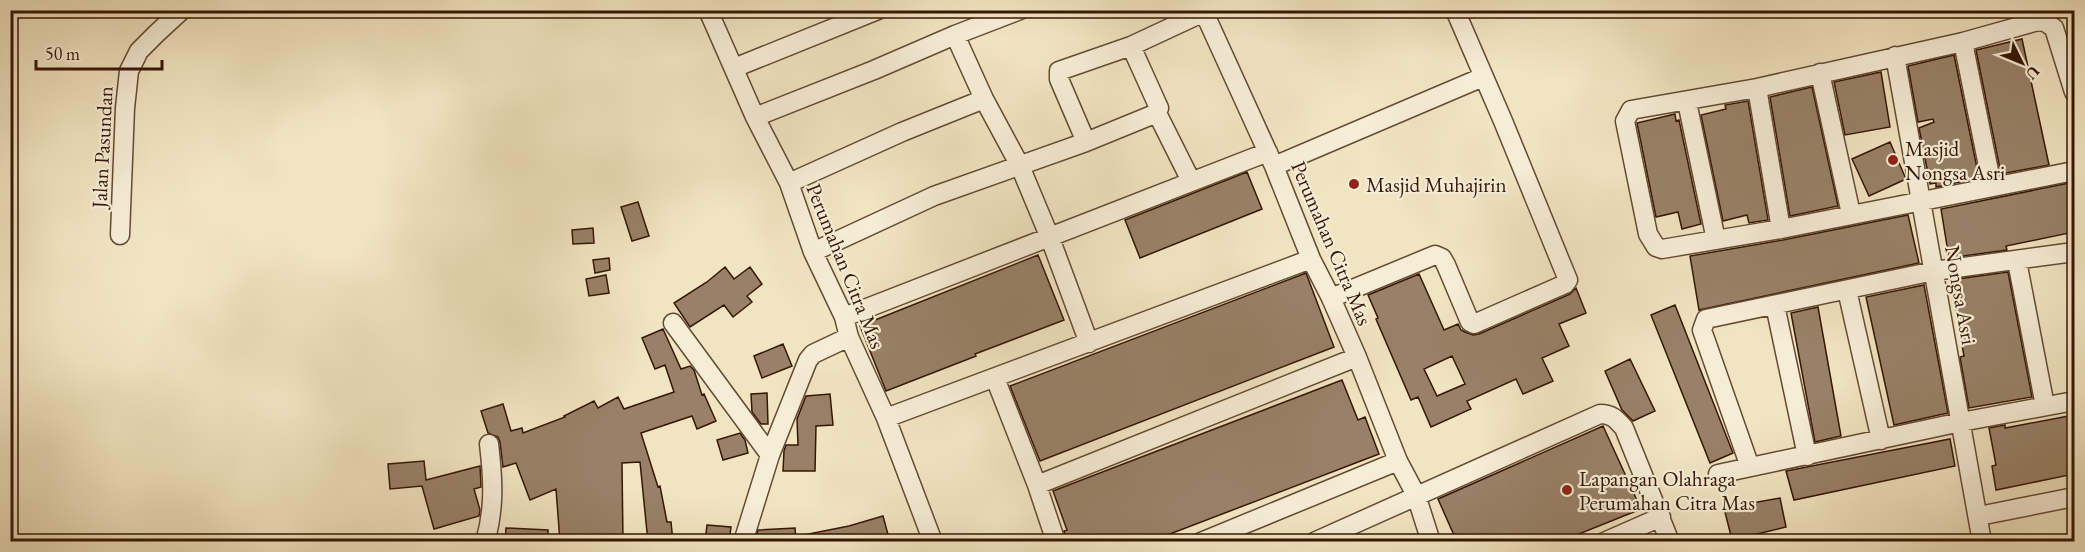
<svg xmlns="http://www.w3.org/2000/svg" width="2085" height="552" font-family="'EB Garamond',serif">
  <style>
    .building { fill: #988167; stroke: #371605; stroke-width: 1.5; fill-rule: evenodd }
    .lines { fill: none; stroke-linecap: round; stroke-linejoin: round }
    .street-casing { stroke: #664a34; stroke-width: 21 }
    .street { stroke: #f6edd7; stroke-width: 18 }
    .poi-dot { fill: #8f2418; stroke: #f6edd7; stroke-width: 2 }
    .labels { text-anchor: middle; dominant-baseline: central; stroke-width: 4.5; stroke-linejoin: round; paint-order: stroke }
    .street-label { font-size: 21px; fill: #371605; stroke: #f6edd7 }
    .poi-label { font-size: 21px; fill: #371605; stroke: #f6edd7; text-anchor: start }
  </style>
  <rect width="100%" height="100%" fill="#f1e4c1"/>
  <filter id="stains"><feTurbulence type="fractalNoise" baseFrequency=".00333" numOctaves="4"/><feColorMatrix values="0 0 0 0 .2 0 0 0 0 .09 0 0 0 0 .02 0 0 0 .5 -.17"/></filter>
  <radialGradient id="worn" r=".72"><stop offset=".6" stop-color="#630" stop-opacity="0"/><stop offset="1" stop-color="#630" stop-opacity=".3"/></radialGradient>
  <path class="building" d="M2022,39L2049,165L2001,174L1976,50Z
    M1954,55L1979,178L1936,187V183L1930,184L1919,128L1934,122L1933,119L1918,122L1908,66Z
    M1881,72L1890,127L1845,135L1834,82Z
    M1812,87L1838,206L1790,216L1770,97Z
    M1748,101L1768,220L1749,223L1747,215L1723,221L1701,115L1726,109L1725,105Z
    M1675,114L1676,121L1679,120L1701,224L1682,229L1678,212L1656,217L1637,123Z
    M1890,142L1906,179L1869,196L1852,159Z
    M1247,172L1262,209L1140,258L1125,220Z
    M2074,182V232L2006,246L2007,250L1949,258L1941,209Z
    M638,202L649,236L632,241L621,207Z
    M1908,215L1919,263L1699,310L1690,256L1783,240Z
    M593,228L594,243L573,244L572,230Z
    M1038,255L1064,320L975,354L976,356L886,391L860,326Z
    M609,258L610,270L595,273L593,260Z
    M725,267L734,279L750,267L762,284L747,296L752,302L733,317L724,305L690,327L674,303L707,282Z
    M2008,272L2032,397L1969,408L1960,357L1964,356L1950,280Z
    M1306,273L1334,347L1040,461L1010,386Z
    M1419,274L1444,330L1458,324L1461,330L1465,332L1473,335L1479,334L1570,294L1576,288L1586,313L1559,324L1569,346L1542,358L1553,381L1523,394L1516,379L1467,401L1471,409L1431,427L1418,397L1411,400L1376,319L1378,318L1368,295ZM1452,356L1465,384L1437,396L1424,369Z
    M606,275L609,293L589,296L586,279Z
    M1924,285L1948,413L1894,425L1866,297Z
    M1675,305L1733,453L1710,463L1651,315Z
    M1818,307L1841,436L1815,442L1791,313Z
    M663,329L681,369L690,366L694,370L702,395L704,394L716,421L697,429L692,416L641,433L658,487L660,486L667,522H671L673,542H648L640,462L622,463L623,542H560L556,489L530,500L516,463L503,467L500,442L498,437L488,433L481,411L503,404L511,431L522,428L523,433L565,417L564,416L594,401L598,408L618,397L624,409L674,392L665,365L655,369L642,338Z
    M783,344L792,366L762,378L754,356Z
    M1630,359L1655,411L1633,421L1622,410L1605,371Z
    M1342,380L1358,420L1365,417L1379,454L1149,542H1067L1064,531L1067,530L1053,491Z
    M767,393L768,424H761L752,412L751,394Z
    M830,394L833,425L816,426L815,471H783L784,451L786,445H798L797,419L806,396Z
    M2074,415V474L1996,490L1992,466L1996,465L1989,428L2005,425V428Z
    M1603,426L1641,509L1559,542H1457L1438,499Z
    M740,433L745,440L748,453L723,460L717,440Z
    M1950,439L1955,466L1794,500L1786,471Z
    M424,461L426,480L480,466L481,487L474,489L480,510L479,516L434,529L422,486L390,489L388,464Z
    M1780,498L1786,527L1732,540L1724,508Z
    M883,516L890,542H798V536L849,526Z
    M707,525L731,527L729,542H705Z
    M506,528L548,530V542H505Z
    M795,528L796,542H755L758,530Z"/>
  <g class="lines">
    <g class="street-casing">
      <path id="street" d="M708,10L755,117L789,183L813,252L844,317L849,337L886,418L933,542
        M1203,10L1274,166L1311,259L1331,298L1357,357L1398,461L1416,495L1431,542
        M955,35L984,99L1020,166L1050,238L1089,343
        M1963,42L1992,186
        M1131,46L1159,108L1157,113L1191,181
        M1895,56L1982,542
        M734,68L878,10
        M1820,73L1851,214
        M1757,88L1781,229
        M2074,92L2054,28L2045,22L2038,21L1963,42L1757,88L1631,110L1625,121L1648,234L1656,247L1662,249L1781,229L2074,171
        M1687,102L1716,240
        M755,117L874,70L955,35L1020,10
        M1086,142L1059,79V71L1131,46L1204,12
        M1274,166L1483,77
        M789,183L902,132L984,99
        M120,235L125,108L129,71L139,51L157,33L182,10
        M813,252L934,196L1086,142L1157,113
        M2017,261L2045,406
        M1847,290L1881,440
        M1331,298L1435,255L1442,258L1446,265L1470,322L1474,324L1565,284L1568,280L1503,121L1455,10
        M1775,305L1807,456
        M844,317L1268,152
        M673,323L770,455
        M995,378L1037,485L1056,542
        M886,418L1311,259
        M1750,467L1702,330L1706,319L1934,271L2074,252
        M1718,474L1961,422L2074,401
        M1037,485L1357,357
        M1979,516L2074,497
        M485,542C495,508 493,478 489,444
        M743,542L770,455L808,360L813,354L849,337
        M1201,542L1398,461
        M1314,542L1600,414C1612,414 1616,419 1624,428L1670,542
        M1604,542L1661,517"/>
    </g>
    <use href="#street" class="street"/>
  </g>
  <g class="poi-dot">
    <circle cx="1893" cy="160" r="6"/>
    <circle cx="1354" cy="184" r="6"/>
    <circle cx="1567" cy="490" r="6"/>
  </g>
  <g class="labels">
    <g class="street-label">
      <text transform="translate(102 147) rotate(-87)">Jalan Pasundan</text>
      <text transform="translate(1332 243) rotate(67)">Perumahan Citra Mas</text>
      <text transform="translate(846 266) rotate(68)">Perumahan Citra Mas</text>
      <text transform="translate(1961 295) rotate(80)">Nongsa Asri</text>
    </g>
    <g class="poi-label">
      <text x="1905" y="148">Masjid<tspan x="1905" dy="24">Nongsa Asri</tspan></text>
      <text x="1366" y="184">Masjid Muhajirin</text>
      <text x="1579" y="478">Lapangan Olahraga<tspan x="1579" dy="24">Perumahan Citra Mas</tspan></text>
    </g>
  </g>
  <rect width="2085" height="552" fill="none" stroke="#f1e4c1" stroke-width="36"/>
  <rect x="12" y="12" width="2061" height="528" fill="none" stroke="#371605" stroke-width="3"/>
  <rect x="18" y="18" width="2049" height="516" fill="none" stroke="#371605" stroke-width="1.5"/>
  <g transform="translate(2022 63) rotate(133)" stroke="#f6edd7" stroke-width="4.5" paint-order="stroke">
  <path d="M0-4.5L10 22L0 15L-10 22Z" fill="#371605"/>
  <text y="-9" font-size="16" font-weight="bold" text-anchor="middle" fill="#371605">U</text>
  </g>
  <path d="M36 60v9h126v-9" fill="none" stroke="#371605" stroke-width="3"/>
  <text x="45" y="60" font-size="18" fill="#371605" stroke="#f6edd7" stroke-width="4.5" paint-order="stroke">50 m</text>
  <rect width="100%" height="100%" filter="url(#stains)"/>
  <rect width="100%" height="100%" fill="url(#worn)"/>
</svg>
